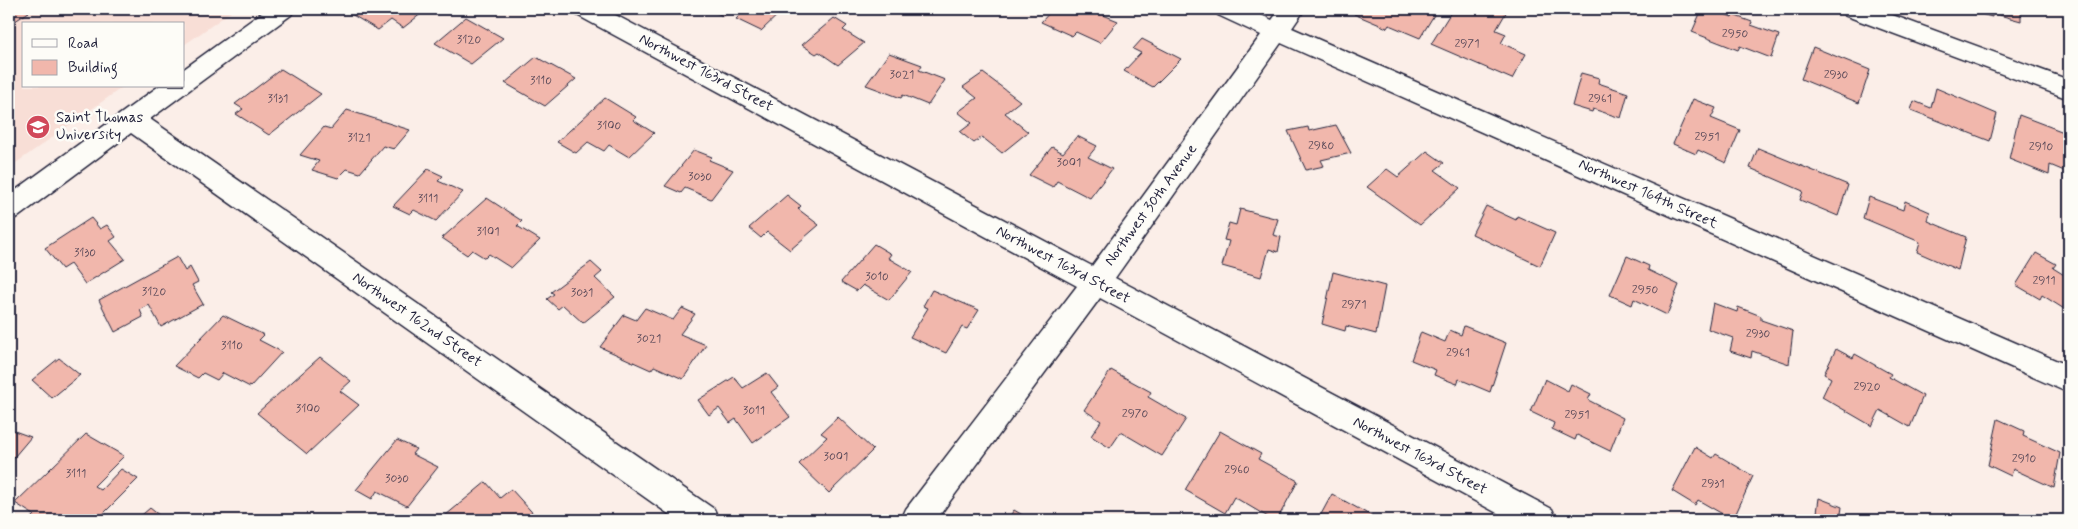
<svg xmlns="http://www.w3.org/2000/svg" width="2078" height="529" font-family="Mynerve,sans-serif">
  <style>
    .built { fill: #f8ded6 }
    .building { fill: #f1b7ac; stroke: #22223b }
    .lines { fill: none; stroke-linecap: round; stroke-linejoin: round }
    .minor-casing { stroke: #22223b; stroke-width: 3 }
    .minor { fill: #fdfcf7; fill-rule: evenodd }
    .labels { text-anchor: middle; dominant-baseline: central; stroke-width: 5; stroke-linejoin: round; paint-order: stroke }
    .number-label { font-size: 12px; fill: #564757 }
    .street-label { font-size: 15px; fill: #22223b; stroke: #fdfcf7 }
    .poi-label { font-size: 15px; fill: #22223b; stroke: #fdfcf7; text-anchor: start }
  </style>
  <rect width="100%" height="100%" fill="#fbeee8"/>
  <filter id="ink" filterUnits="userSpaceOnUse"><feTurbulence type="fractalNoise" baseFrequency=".02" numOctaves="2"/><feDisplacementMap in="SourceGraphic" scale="10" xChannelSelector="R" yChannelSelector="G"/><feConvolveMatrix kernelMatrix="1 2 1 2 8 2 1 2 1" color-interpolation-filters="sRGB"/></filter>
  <g filter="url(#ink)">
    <path class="built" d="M9,9H235L184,45V24H24V86H124L9,168Z"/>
    <path class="building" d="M9,9H24L29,12L9,25Z
      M358,9H427L403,28L391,20L378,30L351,14Z
      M708,9H731L723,16Z
      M732,9H784L761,31L736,19L741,14Z
      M1053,9H1060L1071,14L1075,9H1099L1096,12L1118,21L1100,43L1076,32L1072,36L1041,22Z
      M1357,9H1419L1434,15L1420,38L1389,25L1387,28L1354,14Z
      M1453,9H1508L1496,30L1506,34L1501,43L1526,54L1512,79L1431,44Z
      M1543,9H1560L1556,15Z
      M1702,9H1711L1732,17L1733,15L1752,22L1751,25L1779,35L1771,58L1740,46L1738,50L1692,32Z
      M1962,9H2021V21L1992,13V17Z
      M466,17L503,38L471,64L435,43Z
      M834,18L847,26L843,30L864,43L838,65L819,52L816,54L802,45Z
      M1142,39L1181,59L1153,87L1124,71L1141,53L1133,49Z
      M1813,47L1870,70L1859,103L1801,79Z
      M889,53L922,65L919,70L945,80L928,105L903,95L901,98L866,85Z
      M536,57L576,79L545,106L505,83Z
      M281,69L321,94L269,135L236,114L243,109L235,104Z
      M983,73L1020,101L1005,113L1028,132L1002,153L982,137L974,143L960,132L972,123L958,112L977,98L963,87Z
      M1581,73L1599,78L1598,83L1628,93L1621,118L1593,109L1592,112L1572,106Z
      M1936,88L1997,114L1990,141L1911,110L1914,101L1931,108Z
      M605,98L636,117L633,120L654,133L629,157L609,145L604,151L588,142L576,153L557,142Z
      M1693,99L1716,108L1711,118L1740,130L1726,163L1698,150L1696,154L1673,144Z
      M347,110L410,130L394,149L383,146L360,173L347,169L338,178L312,170L319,161L300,155L324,127L331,129Z
      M2019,115L2069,134V173L2050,165L2049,175L2009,159Z
      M1336,125L1351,153L1321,160L1324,166L1306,170L1288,131L1308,127L1309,131Z
      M1077,136L1097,146L1088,157L1112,169L1090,198L1057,181L1053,187L1029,175L1052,147L1063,153Z
      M1758,148L1848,185L1838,216L1800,200L1803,191L1750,168Z
      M694,150L712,157L709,160L733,170L711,199L685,188L681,193L665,186Z
      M1427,151L1444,163L1435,170L1460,188L1420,225L1367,187L1387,169L1398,177Z
      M428,169L443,176L438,181L463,192L436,221L414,210L410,214L393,206Z
      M787,195L801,206L798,209L819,225L790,250L767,232L761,238L749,228Z
      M1869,197L1903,210L1905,201L1930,212L1928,221L1966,237L1958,270L1917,252L1920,242L1863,218Z
      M487,198L522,221L517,226L540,240L511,268L489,254L485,258L472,250L467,255L442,238Z
      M1486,206L1516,220L1517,216L1555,233L1540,266L1472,234Z
      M1240,209L1278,219L1273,235L1281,237L1278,252L1269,249L1261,277L1222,266L1229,241L1224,240L1229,223L1236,225Z
      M91,218L100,229L107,225L116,237L110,241L125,259L85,284L70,264L62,269L45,248Z
      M874,244L891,254L888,258L912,272L889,300L863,285L857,291L841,282Z
      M2036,253L2056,264L2053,268L2069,278V312L2042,295L2040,299L2016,285Z
      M1627,256L1649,266L1648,270L1679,285L1667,315L1634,299L1632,305L1610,295Z
      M177,257L185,271L190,267L198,282L192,285L203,304L161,327L149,305L140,310L143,317L115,332L99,300Z
      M591,262L602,272L595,278L615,297L583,323L563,305L558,309L547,299L554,294L551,292Z
      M1333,272L1385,286L1376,334L1346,326L1345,331L1322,324Z
      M932,290L979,310L967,329L962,327L946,353L910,337L928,308L923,306Z
      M1713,303L1737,312L1738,307L1761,316V320L1793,331L1789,364L1752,351L1751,358L1730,351L1733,338L1708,329Z
      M645,308L673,320L682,308L695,314L680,334L706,345L683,379L654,366L651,370L600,347L624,315L636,320Z
      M223,315L264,335L259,340L282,352L250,387L223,373L217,380L203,373L198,378L174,366Z
      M1464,326L1506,343L1490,392L1459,379L1457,384L1434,375L1436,370L1411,360L1421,332L1445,342L1450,330L1461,335Z
      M1836,349L1853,358L1855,354L1891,374L1889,377L1923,396L1910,427L1880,410L1872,426L1822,397L1831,378L1824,374Z
      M320,357L351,381L340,391L359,405L307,454L257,413Z
      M59,358L80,375L52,398L32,380Z
      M1111,370L1151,392L1148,397L1186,419L1162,456L1121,432L1110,448L1091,436L1101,421L1084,410Z
      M767,373L778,387L771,392L790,417L753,443L736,419L730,423L719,408L709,415L698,400L734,377L743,388Z
      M1545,379L1568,391L1571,384L1591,394L1588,400L1623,418L1610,451L1577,435L1575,440L1552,429L1554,423L1531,412Z
      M838,417L873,450L829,493L799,464L827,437L821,433Z
      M1998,419L2024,431L2023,436L2060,453L2054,488L2013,469L2011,476L1988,465Z
      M9,429L31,437L9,463Z
      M1220,431L1261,454L1258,459L1298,481L1277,520H1273L1234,497L1225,513L1185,490Z
      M86,434L124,456L94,486L101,490L121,469L138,479L97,520H34L31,518L34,515L15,503Z
      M397,440L416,449L412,454L438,467L407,506L377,491L372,499L356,490Z
      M1695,447L1713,458L1716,454L1753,476L1733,520L1698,500L1695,505L1672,491Z
      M486,482L500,498L511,489L539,520H440Z
      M1332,494L1377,519V520H1318Z
      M1819,498L1842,507L1840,520H1816Z
      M150,508L165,520H136Z
      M1014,510L1031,520H1007Z"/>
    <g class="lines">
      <g class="minor-casing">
        <path id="minor" d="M267,9H295L291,15L150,119L714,509L719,520H677L131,133L18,217L9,220V195L159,86H184V69Z
          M573,9H604L1092,266L1261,35L1218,15L1214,9H1248L1272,20L1280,9H1305L1292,28L2069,366V393L1281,43L1115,278L1552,509L1557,520H1510L1100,298L936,520H901L906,509L1077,286L577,15Z
          M1840,9H1876L2069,80V99L1844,15Z"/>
      </g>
      <use href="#minor" class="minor"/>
    </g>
  </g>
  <defs>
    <g id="university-disc" transform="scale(1.25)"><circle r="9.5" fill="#d1495b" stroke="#fdfcf7"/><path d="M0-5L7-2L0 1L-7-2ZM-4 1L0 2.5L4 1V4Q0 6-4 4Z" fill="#fff"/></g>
  </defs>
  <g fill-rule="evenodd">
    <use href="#university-disc" x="38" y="127"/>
  </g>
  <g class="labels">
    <g class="number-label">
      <text x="1735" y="34">2950</text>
      <text x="469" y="40">3120</text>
      <text x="1467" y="44">2971</text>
      <text x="902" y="75">3021</text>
      <text x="1836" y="75">2930</text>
      <text x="541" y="81">3110</text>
      <text x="278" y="99">3131</text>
      <text x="1600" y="99">2961</text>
      <text x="609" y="126">3100</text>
      <text x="1707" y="137">2951</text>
      <text x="359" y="138">3121</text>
      <text x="1321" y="146">2980</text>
      <text x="2041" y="147">2910</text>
      <text x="1069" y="163">3001</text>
      <text x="700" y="177">3030</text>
      <text x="428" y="199">3111</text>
      <text x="488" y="232">3101</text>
      <text x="85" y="253">3130</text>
      <text x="877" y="277">3010</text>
      <text x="2044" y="281">2911</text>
      <text x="1645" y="290">2950</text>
      <text x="154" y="292">3120</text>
      <text x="582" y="293">3031</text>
      <text x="1354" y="305">2971</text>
      <text x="1758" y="334">2930</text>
      <text x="649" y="339">3021</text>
      <text x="232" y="346">3110</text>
      <text x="1458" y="353">2961</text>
      <text x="1867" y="387">2920</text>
      <text x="308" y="409">3100</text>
      <text x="754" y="411">3011</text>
      <text x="1135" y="414">2970</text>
      <text x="1577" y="415">2951</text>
      <text x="836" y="457">3001</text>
      <text x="2024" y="459">2910</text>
      <text x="1237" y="470">2960</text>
      <text x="76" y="474">3111</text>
      <text x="397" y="479">3030</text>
      <text x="1713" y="484">2931</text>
    </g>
    <g class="street-label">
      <text transform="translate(706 73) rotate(28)">Northwest 163rd Street</text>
      <text transform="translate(1648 194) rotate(24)">Northwest 164th Street</text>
      <text transform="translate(1151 205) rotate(-54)">Northwest 30th Avenue</text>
      <text transform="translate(1063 265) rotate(28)">Northwest 163rd Street</text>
      <text transform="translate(417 320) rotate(35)">Northwest 162nd Street</text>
      <text transform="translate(1420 456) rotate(28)">Northwest 163rd Street</text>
    </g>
    <g class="poi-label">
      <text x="56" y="118">Saint Thomas<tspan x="56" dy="17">University</tspan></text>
    </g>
  </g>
  <rect width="2078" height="529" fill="none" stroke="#fdfcf7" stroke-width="30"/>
  <rect x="15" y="15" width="2048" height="499" fill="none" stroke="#22223b" stroke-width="2" filter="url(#ink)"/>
  <rect x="22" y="22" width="162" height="65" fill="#fdfcf7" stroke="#a5a5ac"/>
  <rect x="32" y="39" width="25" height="8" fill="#fdfcf7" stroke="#a5a5ac"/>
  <text x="68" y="48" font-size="15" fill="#22223b">Road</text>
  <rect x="32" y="60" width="25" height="15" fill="#f1b7ac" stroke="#a5a5ac"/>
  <text x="68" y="72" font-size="15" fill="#22223b">Building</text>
</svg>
